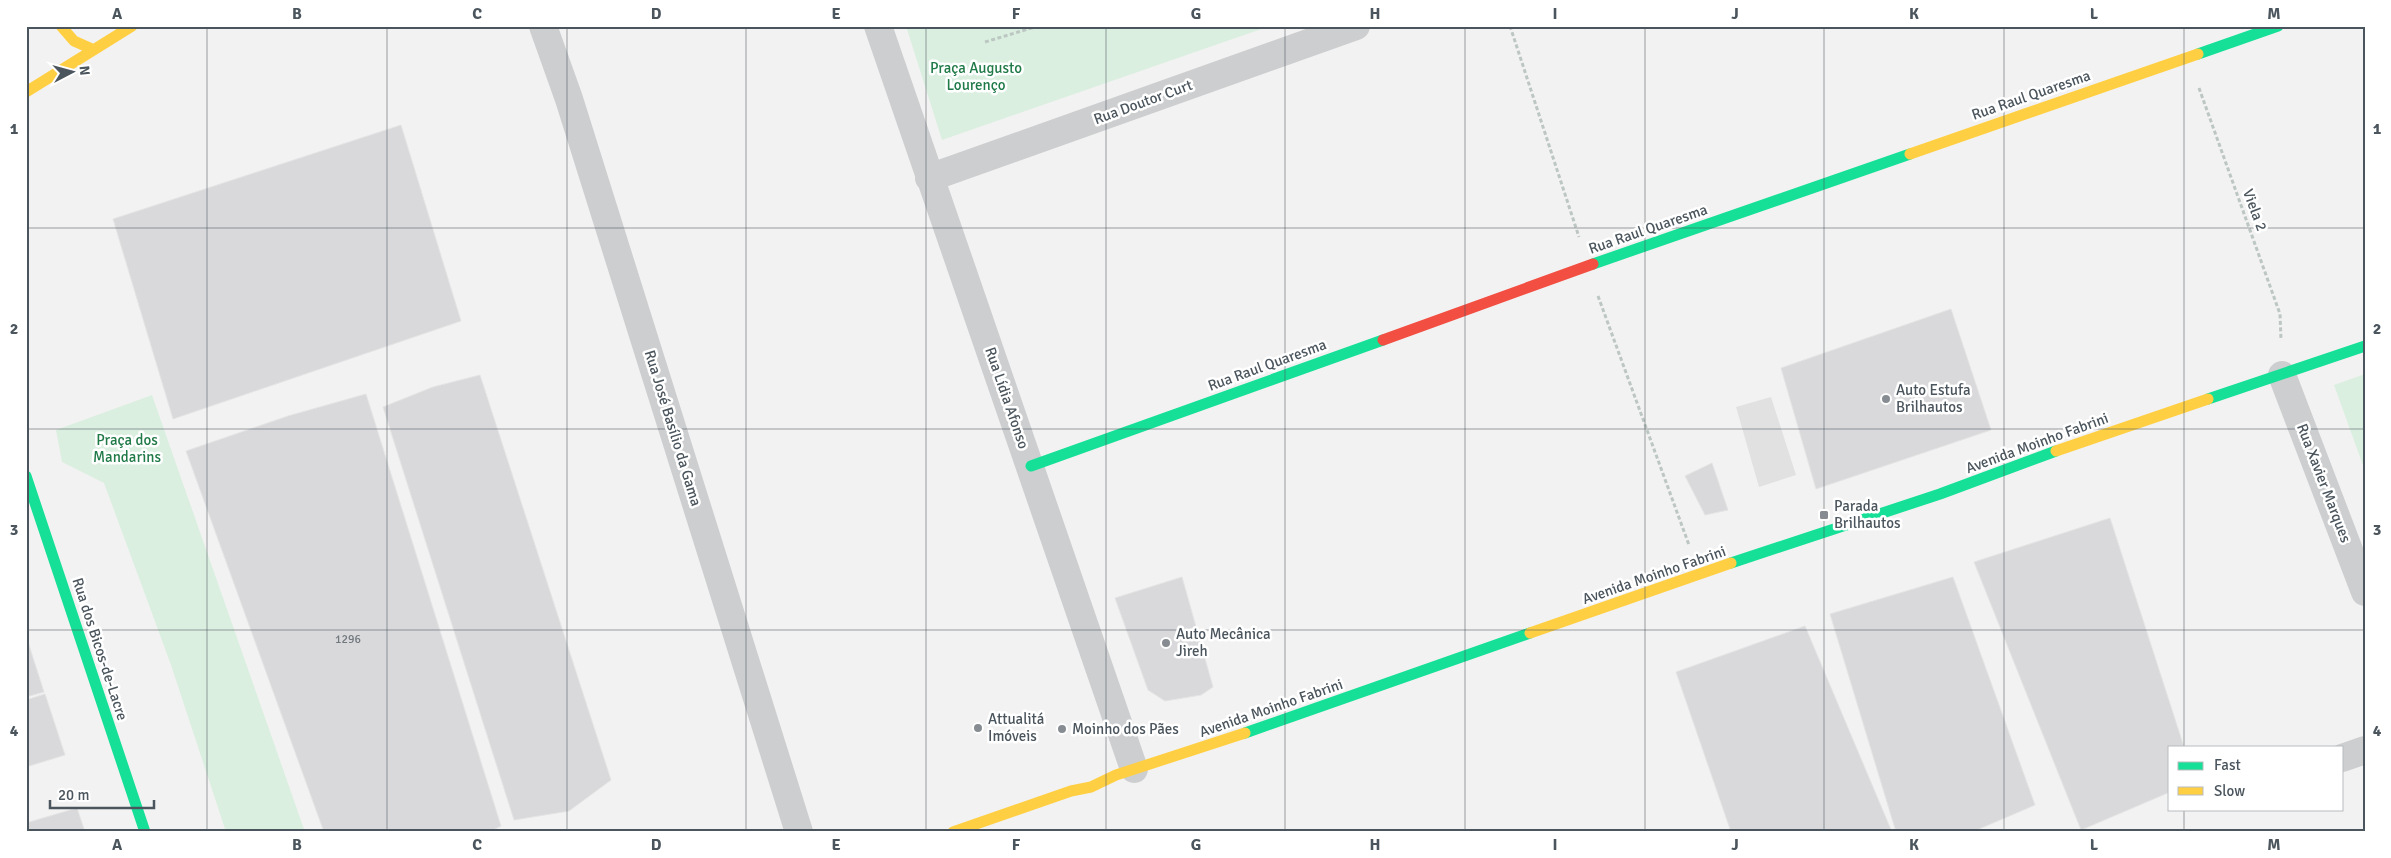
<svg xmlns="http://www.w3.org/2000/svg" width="2391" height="858" font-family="Signika,sans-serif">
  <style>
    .education { fill: #e1e1e2 }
    .green { fill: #daefe0 }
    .building { fill: #d9d9db; stroke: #e4e4e5 }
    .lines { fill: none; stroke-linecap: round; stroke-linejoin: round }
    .path { stroke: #bcc6c2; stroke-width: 3; stroke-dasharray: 4 2.5; stroke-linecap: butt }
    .street { stroke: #cdced0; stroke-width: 28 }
    .fast { stroke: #16e098; stroke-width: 11 }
    .slow { stroke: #ffcf43; stroke-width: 11 }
    .jam { stroke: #f24e42; stroke-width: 11 }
    .grid { fill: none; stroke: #4b555d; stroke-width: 1; stroke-opacity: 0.55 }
    .poi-dot { fill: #868c91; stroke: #fff; stroke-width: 2 }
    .labels { text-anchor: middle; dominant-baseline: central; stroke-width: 5; stroke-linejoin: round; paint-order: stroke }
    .number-label { font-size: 12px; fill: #70787e }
    .park-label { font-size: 15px; fill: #207a48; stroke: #fff }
    .street-label { font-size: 15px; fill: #4b555d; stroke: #fff }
    .poi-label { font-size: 15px; fill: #4b555d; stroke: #fff; text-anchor: start }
    .neatline { fill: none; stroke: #4b555d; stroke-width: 2 }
    .grid-label { font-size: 16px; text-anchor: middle; font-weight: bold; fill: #4b555d }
  </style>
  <rect width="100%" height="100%" fill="#f3f2f2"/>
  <path class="education" d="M1771,397L1796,475L1759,487L1736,407Z"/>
  <path class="green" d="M906,26H1270L942,140Z
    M2365,374V471L2334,385Z
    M152,395L305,832H226L171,665L104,483L62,462L56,430Z"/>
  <path class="building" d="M401,125L461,321L173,419L113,219Z
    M1951,309L1991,430L1816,489L1781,368Z
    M480,375L611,780L569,811L514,820L383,407L433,387Z
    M366,394L501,826L489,832H324L186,451L288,416Z
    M1712,463L1728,510L1705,515L1685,476Z
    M2110,518L2184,747H2170V792L2081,830L1974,562Z
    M1182,577L1213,687L1201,695L1165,701L1148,690L1115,598Z
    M1953,577L2035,805L1972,832H1896L1830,614Z
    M1805,626L1892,832H1731L1676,672Z
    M26,636L44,692L26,697Z
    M45,694L65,755L26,767V700Z
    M77,808L85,832H26V823Z"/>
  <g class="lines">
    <path class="path" d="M1510,26L1579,237
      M985,42L1038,26
      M2199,88L2280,314L2281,340
      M1598,296L1689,545"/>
    <path class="street" d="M543,26L569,99L799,832
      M878,26L1134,769
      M929,178L1356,26
      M2282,375L2365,592
      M2342,758L2365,750"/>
    <path class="fast" d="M2198,54L2278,26
      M1593,264L1910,154
      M2208,399L2365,346
      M1031,466L1383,340
      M26,476L145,832
      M1731,563L1940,494L2056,451
      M1245,733L1530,633"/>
    <path class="slow" d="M61,26L74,41L92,49
      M26,92L132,26
      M1910,154L2198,54
      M2056,451L2208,399
      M1530,633L1731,563
      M953,832L1071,791L1091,787L1116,775L1245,733"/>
    <path class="jam" d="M1383,340L1593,264"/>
  </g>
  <path class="grid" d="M207,26V832M387,26V832M567,26V832M746,26V832M926,26V832M1106,26V832M1285,26V832M1465,26V832M1645,26V832M1824,26V832M2004,26V832M2184,26V747M26,228H2365M26,429H2365M26,630H2365M2184,809V832"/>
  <g class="poi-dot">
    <circle cx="1886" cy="399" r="5"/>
    <rect x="1819" y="510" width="10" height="10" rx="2.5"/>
    <circle cx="1166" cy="643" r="5"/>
    <circle cx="978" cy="728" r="5"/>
    <circle cx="1062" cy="729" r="5"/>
  </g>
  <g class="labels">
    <g class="number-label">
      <text x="348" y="639">1296</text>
    </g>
    <g class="park-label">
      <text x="976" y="68">Praça Augusto<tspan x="976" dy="17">Lourenço</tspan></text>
      <text x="127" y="440">Praça dos<tspan x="127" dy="17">Mandarins</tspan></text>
    </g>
    <g class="street-label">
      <text transform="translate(2031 95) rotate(-19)">Rua Raul Quaresma</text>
      <text transform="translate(1143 102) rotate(-20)">Rua Doutor Curt</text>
      <text transform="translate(2255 210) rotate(70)">Viela 2</text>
      <text transform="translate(1648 229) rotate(-19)">Rua Raul Quaresma</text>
      <text transform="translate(1267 365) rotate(-20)">Rua Raul Quaresma</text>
      <text transform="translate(1007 398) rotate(71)">Rua Lídia Afonso</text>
      <text transform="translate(673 428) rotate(73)">Rua José Basílio da Gama</text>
      <text transform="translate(2037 443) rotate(-20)">Avenida Moinho Fabrini</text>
      <text transform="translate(2324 483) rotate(69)">Rua Xavier Marques</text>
      <text transform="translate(1654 575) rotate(-19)">Avenida Moinho Fabrini</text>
      <text transform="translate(100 649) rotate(72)">Rua dos Bicos-de-Lacre</text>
      <text transform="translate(1271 708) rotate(-19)">Avenida Moinho Fabrini</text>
    </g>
    <g class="poi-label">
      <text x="1896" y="390">Auto Estufa<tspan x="1896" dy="17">Brilhautos</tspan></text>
      <text x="1834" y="506">Parada<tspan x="1834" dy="17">Brilhautos</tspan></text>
      <text x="1176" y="634">Auto Mecânica<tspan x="1176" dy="17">Jireh</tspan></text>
      <text x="988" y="719">Attualitá<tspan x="988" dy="17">Imóveis</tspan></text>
      <text x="1072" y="729">Moinho dos Pães</text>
    </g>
  </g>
  <rect width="2391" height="858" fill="none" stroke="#ffffff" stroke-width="55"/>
  <rect x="2168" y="746" width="175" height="65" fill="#ffffff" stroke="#b7bbbe"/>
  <rect x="2178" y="762" width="25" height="8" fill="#16e098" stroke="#b7bbbe"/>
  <text x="2214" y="770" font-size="15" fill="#4b555d">Fast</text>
  <rect x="2178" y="787" width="25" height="8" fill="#ffcf43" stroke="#b7bbbe"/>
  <text x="2214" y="796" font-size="15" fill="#4b555d">Slow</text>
  <g transform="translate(72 72) rotate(84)" stroke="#ffffff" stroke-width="4" paint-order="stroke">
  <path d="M0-4L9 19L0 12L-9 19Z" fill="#4b555d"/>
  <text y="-8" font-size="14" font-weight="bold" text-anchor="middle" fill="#4b555d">N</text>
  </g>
  <path d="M50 800v8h104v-8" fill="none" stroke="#4b555d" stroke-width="2.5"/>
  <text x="58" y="800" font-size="15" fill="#4b555d" stroke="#ffffff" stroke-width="4" paint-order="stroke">20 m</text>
  <rect x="28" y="28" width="2336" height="802" class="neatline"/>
  <g class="grid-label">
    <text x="117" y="19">A</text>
    <text x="297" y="19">B</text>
    <text x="477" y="19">C</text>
    <text x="656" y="19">D</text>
    <text x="836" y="19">E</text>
    <text x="1016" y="19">F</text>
    <text x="1196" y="19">G</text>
    <text x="1375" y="19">H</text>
    <text x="1555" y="19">I</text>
    <text x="1735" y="19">J</text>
    <text x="1914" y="19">K</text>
    <text x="2094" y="19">L</text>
    <text x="2274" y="19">M</text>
    <text x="14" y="134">1</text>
    <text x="2377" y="134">1</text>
    <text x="14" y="334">2</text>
    <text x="2377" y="334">2</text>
    <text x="14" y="535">3</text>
    <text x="2377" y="535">3</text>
    <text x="14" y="736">4</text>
    <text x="2377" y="736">4</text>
    <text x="117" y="850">A</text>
    <text x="297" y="850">B</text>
    <text x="477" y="850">C</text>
    <text x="656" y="850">D</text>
    <text x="836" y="850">E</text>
    <text x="1016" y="850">F</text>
    <text x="1196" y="850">G</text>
    <text x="1375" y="850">H</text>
    <text x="1555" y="850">I</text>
    <text x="1735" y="850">J</text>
    <text x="1914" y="850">K</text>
    <text x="2094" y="850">L</text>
    <text x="2274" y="850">M</text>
  </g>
</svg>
